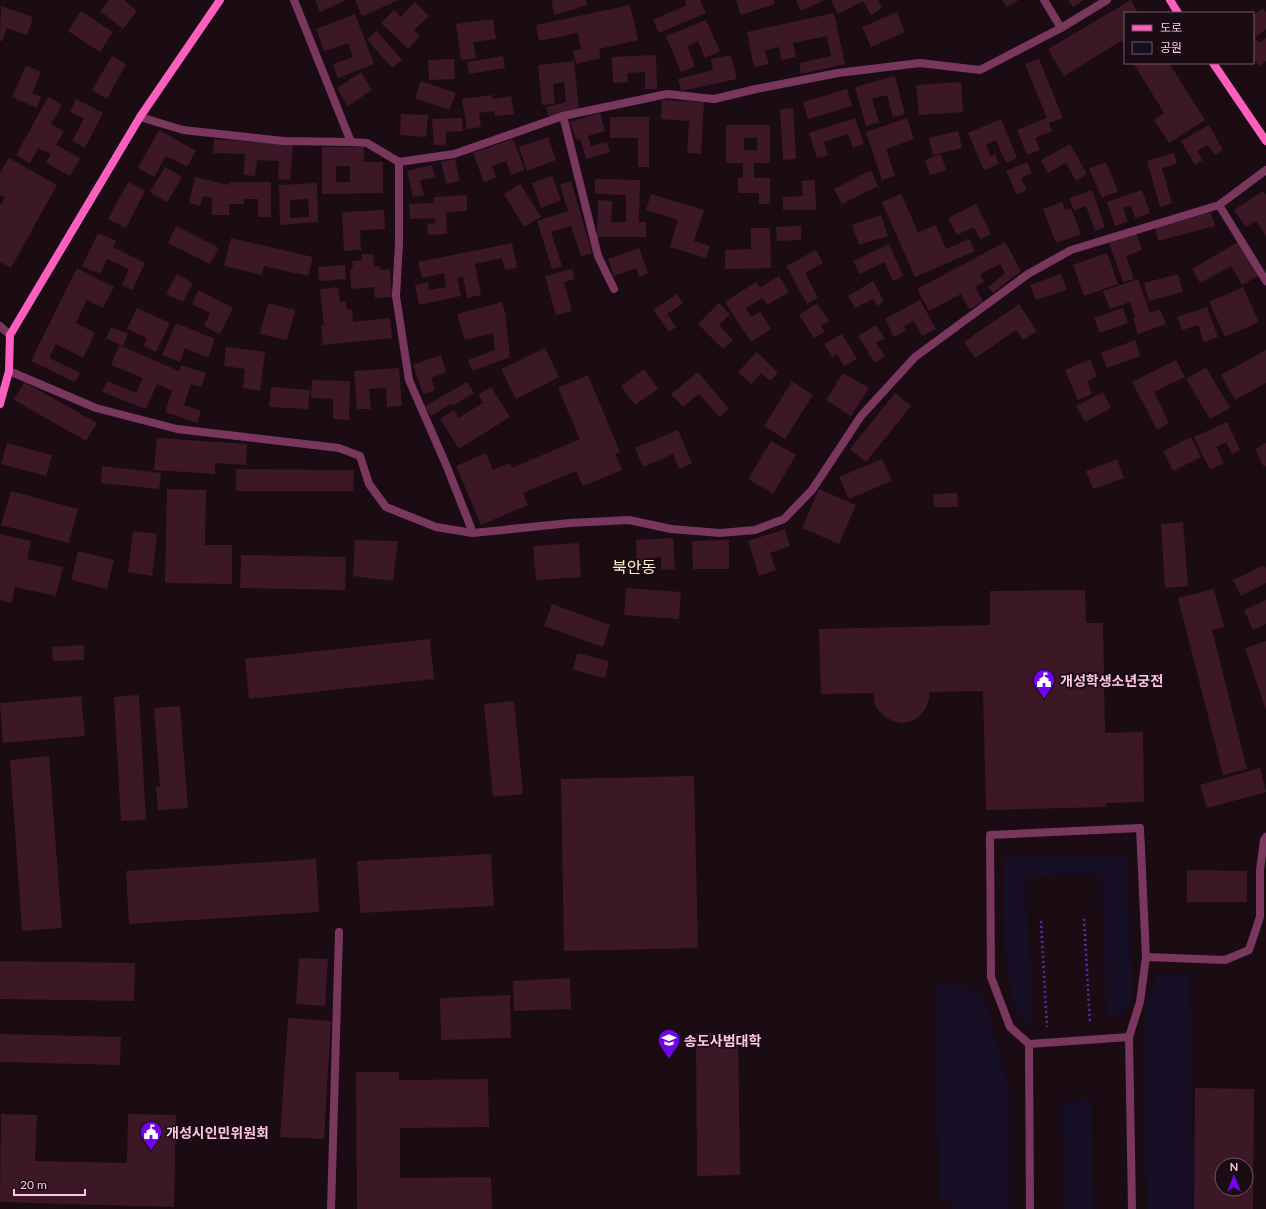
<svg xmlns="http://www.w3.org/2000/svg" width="1266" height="1209" font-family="Lato,'Noto Sans KR',sans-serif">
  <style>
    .green { fill: #160e25 }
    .building { fill: #3c1827; fill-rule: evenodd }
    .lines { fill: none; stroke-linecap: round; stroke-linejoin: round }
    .path { stroke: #552eab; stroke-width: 2.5; stroke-dasharray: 2 3; stroke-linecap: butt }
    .service { stroke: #7a375e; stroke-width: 8 }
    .minor { stroke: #7a375e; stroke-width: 8 }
    .secondary { stroke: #fd5fbe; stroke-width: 8 }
    .labels { text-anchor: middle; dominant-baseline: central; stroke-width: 3.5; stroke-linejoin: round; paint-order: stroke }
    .poi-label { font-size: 14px; font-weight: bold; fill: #fec6e3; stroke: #1b0b13; text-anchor: start }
    .quarter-label { font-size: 16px; fill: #fef0c8; stroke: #1b0b13 }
  </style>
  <rect width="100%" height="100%" fill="#1b0b13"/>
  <path class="green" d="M1126,855L1133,994L1130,1004L1123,1014L1107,1018L1101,874L1025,877L1033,1020L1025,1021L1018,1015L1013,1003L1005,955L1003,858Z
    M1189,972L1194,1209H1147L1143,1039L1147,998L1159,974Z
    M959,984L985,997L1009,1090L1010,1209H954V1200H940L934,986Z
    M1091,1100L1093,1209H1064L1061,1101Z"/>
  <path class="building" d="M109,0H124L137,11L123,29L100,11Z
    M315,0H346L320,12Z
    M355,0H399L362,16Z
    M554,0H586L587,5L555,15L551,1Z
    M685,0H700L706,13L659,33L653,20L687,5Z
    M736,0H774L775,4L741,15Z
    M796,0H825L801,11Z
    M831,0H878L882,8L871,15L863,1L838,14Z
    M1002,0H1019L1006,7Z
    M1068,0H1084L1073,7Z
    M1131,0L1138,13H1125V47L1121,41L1064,76L1048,49Z
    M415,2L429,16L414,30L420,36L408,49L381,23L394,10L401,17Z
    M630,5L638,40L599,49L601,58L576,64L573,51L581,49L578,33L539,41L536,25Z
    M1,6L33,17L27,35L7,28L2,41H0Z
    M1263,8L1266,12V29L1255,38L1259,43L1266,38V61L1259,66L1253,59V16Z
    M81,11L113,32L100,52L68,31Z
    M897,12L905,32L871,47L862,27Z
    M834,13L845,64L801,74L799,63L831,56L827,36L793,43L796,57L781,60L779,47L765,50L769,64L754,67L747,32Z
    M355,14L374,64L338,78L333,64L353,57L348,43L324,51L316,29Z
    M493,19L496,39L473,42L476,58L461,60L456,24Z
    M706,20L720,51L705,58L698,41L687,46L695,66L681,72L666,36Z
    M377,31L402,60L392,68L367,39Z
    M656,55L657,89H645V72L627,73L628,82L613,83L612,57Z
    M731,55L737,79L681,91L678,79L713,70L711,59Z
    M112,56L126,64L107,99L92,90Z
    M503,56L505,68L469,74L467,62Z
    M454,59L455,79L429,80L428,60Z
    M1039,59L1063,118L1049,123L1052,131L1035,138L1040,150L1027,155L1017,130L1047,118L1025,64Z
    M574,61L579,109L549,117L546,107L566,102L564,82L553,84L555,104L542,105L538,65Z
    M1136,63H1169L1205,120L1169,143L1154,120L1164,113L1134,64Z
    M26,66L41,72L32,93L41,97L37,108L12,97Z
    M361,72L372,90L348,106L337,88Z
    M895,76L905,114L893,117L887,95L872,99L879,122L866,126L855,87Z
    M421,81L456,93L449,110L415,98Z
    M961,82L963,112L919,115L916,85Z
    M847,89L852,106L808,119L803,102Z
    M492,95L493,99L511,96L514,114L495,116L494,111L479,113L481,127L467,129L462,99Z
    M48,97L62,105L51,124L64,131L56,145L80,158L70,176L46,163L51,154L38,148L30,163L16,155Z
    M76,99L103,113L85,148L72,141L84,119L70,112Z
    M662,100L704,102L701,154L687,153L689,121L661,119Z
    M793,108L796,159L783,160L780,109Z
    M600,113L605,131L588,136L591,146L607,142L610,152L586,159L580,139L576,140L570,122Z
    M401,114L428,115L426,137L400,135Z
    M610,117H649V167H638V138H610Z
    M462,118L463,131L446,132V145H434L432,119Z
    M855,118L864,144L853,148L848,134L824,142L828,155L817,158L809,133Z
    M907,118L914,139L886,149L895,176L882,180L866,132Z
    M1001,119L1017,158L1006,163L996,140L986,145L990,156L995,154L999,164L984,170L968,133Z
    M726,125H770V163H754V178H770V204H759V193H738V178H743V163H726ZM744,138H757V150H744Z
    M1209,125L1223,150L1215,155L1208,145L1197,151L1203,160L1195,165L1181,141Z
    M159,130L196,151L187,167L166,156L154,177L138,168Z
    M958,131L962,148L933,155L929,138Z
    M548,137L556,160L527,171L519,147Z
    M214,139L293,145L290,180L278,179L279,161L257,160L255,176L244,175L245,154L213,153Z
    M513,139L525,170L511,175L506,161L492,166L496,177L484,182L473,153Z
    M1070,144L1087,174L1076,181L1066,163L1048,173L1041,160Z
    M322,147H364V162H383V193L322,194ZM336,166H350V182H336Z
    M1174,153L1177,164L1162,168L1172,203L1160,207L1147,161Z
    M941,154L946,170L930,175L925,160Z
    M9,158L57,185L11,268L0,262V206L5,198L0,195V173Z
    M455,159L460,181L446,184L441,162Z
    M1027,162L1032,173L1021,178L1027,190L1017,195L1006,171Z
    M1106,162L1118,191L1102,198L1089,169Z
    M432,165L435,177L420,180L424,195L413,197L407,171Z
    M165,167L182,177L167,202L150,192Z
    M871,170L878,186L842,204L834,189Z
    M552,176L561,200L541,208L532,183Z
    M195,177L229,185V182H271V217H258V199H244V204H229V215H212V198L203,196L200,206L189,203Z
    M595,179L640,180L639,222H646V237H597L598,200L612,201L611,222H626V195L595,194Z
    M815,180L816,210H783V197L803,196L802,181Z
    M571,181L592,253L581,256L571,226L551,232L562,266L552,269L537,221L568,211L560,185Z
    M128,182L145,191L126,228L108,219Z
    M317,183L318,222L280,225L279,185ZM308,199L309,217L290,218V200Z
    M520,184L541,217L524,227L504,194Z
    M1092,190L1105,227L1095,231L1086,206L1074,210L1069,198Z
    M1142,190L1150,213L1135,218L1131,206L1123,208L1128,222L1115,226L1107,202Z
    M1263,191L1266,195V236L1256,221L1246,227L1234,210Z
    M651,194L704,210L694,241L710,246L706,258L670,247L678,220L646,210Z
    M901,194L918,232L936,225L946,249L969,239L975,251L915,277L882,202Z
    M467,195V211L446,212L447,234L428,235L427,224L435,223V218L410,219L409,204L434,203V197Z
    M1062,202L1065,210L1071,208L1081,234L1056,243L1043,209Z
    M976,204L991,234L980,239L974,227L957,235L948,218Z
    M384,210L385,229L360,230L361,250L344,251L342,212Z
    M1211,212L1215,226L1158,241L1155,228Z
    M881,215L888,236L859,245L852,225Z
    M176,226L219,248L210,264L168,243Z
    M801,226V240L777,241L776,227Z
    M751,228H770L771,268L725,269V250L751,249Z
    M98,233L116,241L113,247L145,263L132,290L122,285L129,269L107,259L100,274L82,266Z
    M1136,233L1142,250L1126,256L1134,279L1123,282L1109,243Z
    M231,238L313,257L308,276L264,266L262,275L224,266Z
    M1005,242L1021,271L993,293L988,287L1005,273L1000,264L980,274L984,282L975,287L983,302L969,309L961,294L929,311L917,289Z
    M1238,242L1258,276L1242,285L1231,266L1200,283L1192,269Z
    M512,243L517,268L505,270L502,258L475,264L481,295L467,298L463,277L457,278L461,296L419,305L415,285L428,282L429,290L446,287L444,273L422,278L418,262Z
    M889,244L903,276L893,281L884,262L860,274L853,261Z
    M639,248L648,273L639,277L636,268L614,276L608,259Z
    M816,250L823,263L805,273L818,298L807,304L786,266Z
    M1107,253L1118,284L1084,296L1073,265Z
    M362,254H373L374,267L379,266L380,270L390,269L392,297L375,298L374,287L351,289L350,269L353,268L352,261L362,260Z
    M345,265L346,279L319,281L318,267Z
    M77,268L114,287L103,308L87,300L76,323L95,333L83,358L56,344L49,358L80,373L75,382L31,361Z
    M572,269L575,279L564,282L572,311L556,315L545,276Z
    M177,274L193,283L183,302L166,294Z
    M1061,274L1067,290L1036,300L1030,285Z
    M1178,274L1183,292L1149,301L1144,283Z
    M779,276L789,292L767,305L763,298L746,308L751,317L760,312L771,329L751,342L725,302L756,282L760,288Z
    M1138,279L1150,313L1160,309L1166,324L1138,334L1133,319L1135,318L1130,302L1110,309L1103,291Z
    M873,281L884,301L877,306L873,299L855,308L848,296Z
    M338,287L340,302L346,301L347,310L352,309L353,322L390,318L392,338L323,345L321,325H324L320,289Z
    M1243,287L1259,322L1225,337L1209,302Z
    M198,290L233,308L220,334L204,326L210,313L192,304Z
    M677,294L683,303L667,314L676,327L669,332L653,310Z
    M920,300L936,329L922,336L914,321L904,326L906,331L894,337L885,319Z
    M502,302L505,312L510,357L472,371L468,360L495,350L493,333L465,340L457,314Z
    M268,303L295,310L287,340L260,334Z
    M719,303L730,314L719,325L733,340L723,349L698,324Z
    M817,303L829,321L821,326L825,332L814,338L799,315Z
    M1019,304L1037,331L1023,340L1016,330L975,358L964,342Z
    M1207,307L1218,337L1204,342L1198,325L1182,330L1177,317Z
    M137,308L170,323L156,352L143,346L147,338L127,329Z
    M1123,308L1128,323L1100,333L1094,318Z
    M176,323L215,339L208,358L185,348L180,362L162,355Z
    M876,325L885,338L876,343L885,356L875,363L858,336Z
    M111,327L128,334L123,346L106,338Z
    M842,334L857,359L844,366L837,354L832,357L824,344Z
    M1135,340L1140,356L1107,368L1101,353Z
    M119,345L179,371L181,365L206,373L201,387L191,384L184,405L201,411L197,423L165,412L172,391L157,384L146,409L102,392L107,381L136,393L143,378L111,365Z
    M226,347L265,352L260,391L243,388L245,369L224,366Z
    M545,348L559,377L516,399L501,369Z
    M1266,350V383L1235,400L1221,375Z
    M757,352L778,373L770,381L761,373L751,384L738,372Z
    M441,355L446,372L431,378L435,390L423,394L413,365Z
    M1090,359L1097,376L1087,381L1092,394L1078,400L1065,370Z
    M1176,360L1185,377L1154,392L1169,423L1157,430L1132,382Z
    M1206,367L1230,408L1210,419L1186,379Z
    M399,368L402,406L387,407L386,388L369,389L371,409H357L354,371Z
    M644,369L658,389L635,405L621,386Z
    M698,372L729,409L719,417L699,394L683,407L671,394Z
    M843,373L869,388L851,416L826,400Z
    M588,375L620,452L615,454L622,470L583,486L576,471L523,493L528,505L481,525L456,466L486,453L493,470L510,463L512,468L580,439L558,388Z
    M312,380L350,381L349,420L333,419V399L311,398Z
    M792,381L813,395L785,439L764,426Z
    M24,382L97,423L86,441L14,400Z
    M467,382L474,393L452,406L451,404L431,416L425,406Z
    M271,387L310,390L308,409L269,407Z
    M491,387L510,417L459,449L440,419L454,410L458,418L483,403L478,395Z
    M1103,392L1111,408L1085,422L1076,406Z
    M895,393L911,406L866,462L850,449Z
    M1227,422L1240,450L1232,454L1226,442L1216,447L1224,463L1210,470L1194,437Z
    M678,430L692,463L679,469L673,454L643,467L635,448Z
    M1191,437L1201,457L1173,471L1163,451Z
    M157,438L247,444L246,465L215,463V474L154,470Z
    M771,441L796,455L773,494L748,479Z
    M7,443L52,455L46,476L1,464Z
    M1266,443V466L1264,467L1255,449Z
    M882,459L892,481L849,499L839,477Z
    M1117,459L1124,478L1093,489L1086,471Z
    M102,466L161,473L159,489L101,483Z
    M236,469L354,470L353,491H236Z
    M167,489L206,490L205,545H232V584L165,583Z
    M819,489L856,505L839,544L802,528Z
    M11,491L78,509L69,543L1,525Z
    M957,493L958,507H934L933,494Z
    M1183,522L1188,586L1165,588L1161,524Z
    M785,529L790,546L770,553L776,570L759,576L748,541Z
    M133,531L157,534L152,576L128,572Z
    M0,534L31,541L27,559L63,567L56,596L15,587L12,603L0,600Z
    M673,538L675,569L661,570V557L649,558V570L637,571L636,540Z
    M355,540L398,541L393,581L353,576Z
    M729,540V569H693L692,541Z
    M579,543L581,577L536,580L533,546Z
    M78,551L114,560L107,589L71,580Z
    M241,555L346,557L345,590L240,588Z
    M1264,565L1266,568V583L1241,596L1233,580Z
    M626,588L681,592L679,619L624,615Z
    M1214,589L1224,627L1212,630L1247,769L1223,775L1178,598Z
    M1085,590L1086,623H1103L1105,733L1143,732L1144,802L1106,803V807L986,810L983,691L929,692V699L926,708L920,716L912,721L902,723L893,721L884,716L877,709L874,700V693L821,694L819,629L990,625V591Z
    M1266,600V624L1253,630L1244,610Z
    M552,604L610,625L603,647L544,626Z
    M430,639L434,679L249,699L245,659Z
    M1266,641V710L1245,648Z
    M84,645V660L53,661L52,647Z
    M577,653L609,661L605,678L573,670Z
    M139,695L146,820L121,821L114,697Z
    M81,696L85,736L3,743L0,703Z
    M514,701L523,794L493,797L484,704Z
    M180,706L188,808L158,810L156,787H160L154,708Z
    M49,756L62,928L22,931L10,760Z
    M1260,768L1266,792L1207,808L1200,785Z
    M694,776L698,948L564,951L561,779Z
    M491,854L494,906L360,913L357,861Z
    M316,859L319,912L129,924L126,871Z
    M1187,870L1247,871V902H1187Z
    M299,958L328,959L325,1006L296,1004Z
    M0,961L135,963L134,1001L0,999Z
    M570,978L571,1009L514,1011L513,981Z
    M510,995L511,1038L441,1040L440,998Z
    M288,1018L331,1021L324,1139L280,1137Z
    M696,1033H738L740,1175L697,1176Z
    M0,1034L121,1037L120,1065L0,1062Z
    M356,1072H399V1080L488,1079L489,1127L400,1128V1178L491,1177L492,1209H357Z
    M1195,1088L1254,1089L1253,1209H1194ZM1222,1165H1246V1189H1222Z
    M1,1114L37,1115L35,1161L127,1163L128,1114L176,1115L174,1207L0,1202Z"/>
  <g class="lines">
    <path class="path" d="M1084,919L1090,1023
      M1041,921L1047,1027"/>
    <path class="service" d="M1044,0L1061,28"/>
    <path class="minor" d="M294,0L351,142
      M563,116L598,256L614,289
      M140,117L183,130L284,141L351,142L367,143L399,162L454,154L563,116L667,94L714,99L756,89L838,73L920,63L980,70L1061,28L1107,0
      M399,162V244L396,296L409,380L447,467L473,533
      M1219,205L1266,281
      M0,326L10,335
      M9,371L96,408L177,429L339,448L360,456L369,484L386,507L436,527L473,533L570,523L629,520L671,529L720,533L755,530L784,519L812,490L861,416L915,357L1028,274L1071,250L1219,205L1266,170
      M1146,957L1225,960L1249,950L1260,917V870L1264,840L1266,837
      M1129,1037L1029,1044L1010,1027L991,977L990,835L1140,828L1146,957L1140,1002L1129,1037L1132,1209
      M1029,1044L1030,1209
      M331,1209L339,932"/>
    <path class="secondary" d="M1170,0L1178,13
      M1213,63L1266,141
      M0,404L9,371L10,335L140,117L220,0"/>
  </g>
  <defs>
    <g id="civic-pin" transform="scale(1.15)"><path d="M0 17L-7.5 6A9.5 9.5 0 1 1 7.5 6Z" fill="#7203ed" stroke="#1b0b13"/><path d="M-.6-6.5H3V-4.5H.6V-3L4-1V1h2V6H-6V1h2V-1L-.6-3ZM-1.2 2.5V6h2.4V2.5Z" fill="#fff"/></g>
    <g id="university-pin" transform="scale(1.15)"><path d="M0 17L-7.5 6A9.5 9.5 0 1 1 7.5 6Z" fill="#7203ed" stroke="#1b0b13"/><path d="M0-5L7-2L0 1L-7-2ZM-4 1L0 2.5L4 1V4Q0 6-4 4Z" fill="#fff"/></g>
  </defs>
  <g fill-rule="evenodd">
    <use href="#civic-pin" x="1044" y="680"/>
    <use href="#university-pin" x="669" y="1040"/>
    <use href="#civic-pin" x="151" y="1132"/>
  </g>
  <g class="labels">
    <g class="poi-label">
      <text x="1060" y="680">개성학생소년궁전</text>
      <text x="684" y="1040">송도사범대학</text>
      <text x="166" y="1132">개성시인민위원회</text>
    </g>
    <g class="quarter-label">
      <text x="634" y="566">북안동</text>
    </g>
  </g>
  <rect x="1124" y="12" width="130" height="52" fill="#1b0b13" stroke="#765666"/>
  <rect x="1132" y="25" width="20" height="6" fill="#fd5fbe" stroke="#765666"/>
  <text x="1160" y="32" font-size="12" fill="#fec6e3">도로</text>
  <rect x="1132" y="42" width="20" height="12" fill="#160e25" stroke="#765666"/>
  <text x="1160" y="52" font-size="12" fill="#fec6e3">공원</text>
  <g transform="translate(1234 1177)"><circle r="19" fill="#1b0b13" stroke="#765666"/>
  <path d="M0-3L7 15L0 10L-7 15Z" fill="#7203ed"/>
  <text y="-6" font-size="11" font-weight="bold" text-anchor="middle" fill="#fec6e3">N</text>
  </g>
  <path d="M14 1189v6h71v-6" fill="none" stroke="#fec6e3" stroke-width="2"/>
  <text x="20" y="1189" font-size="12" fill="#fec6e3" stroke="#1b0b13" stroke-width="3" paint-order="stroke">20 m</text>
</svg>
